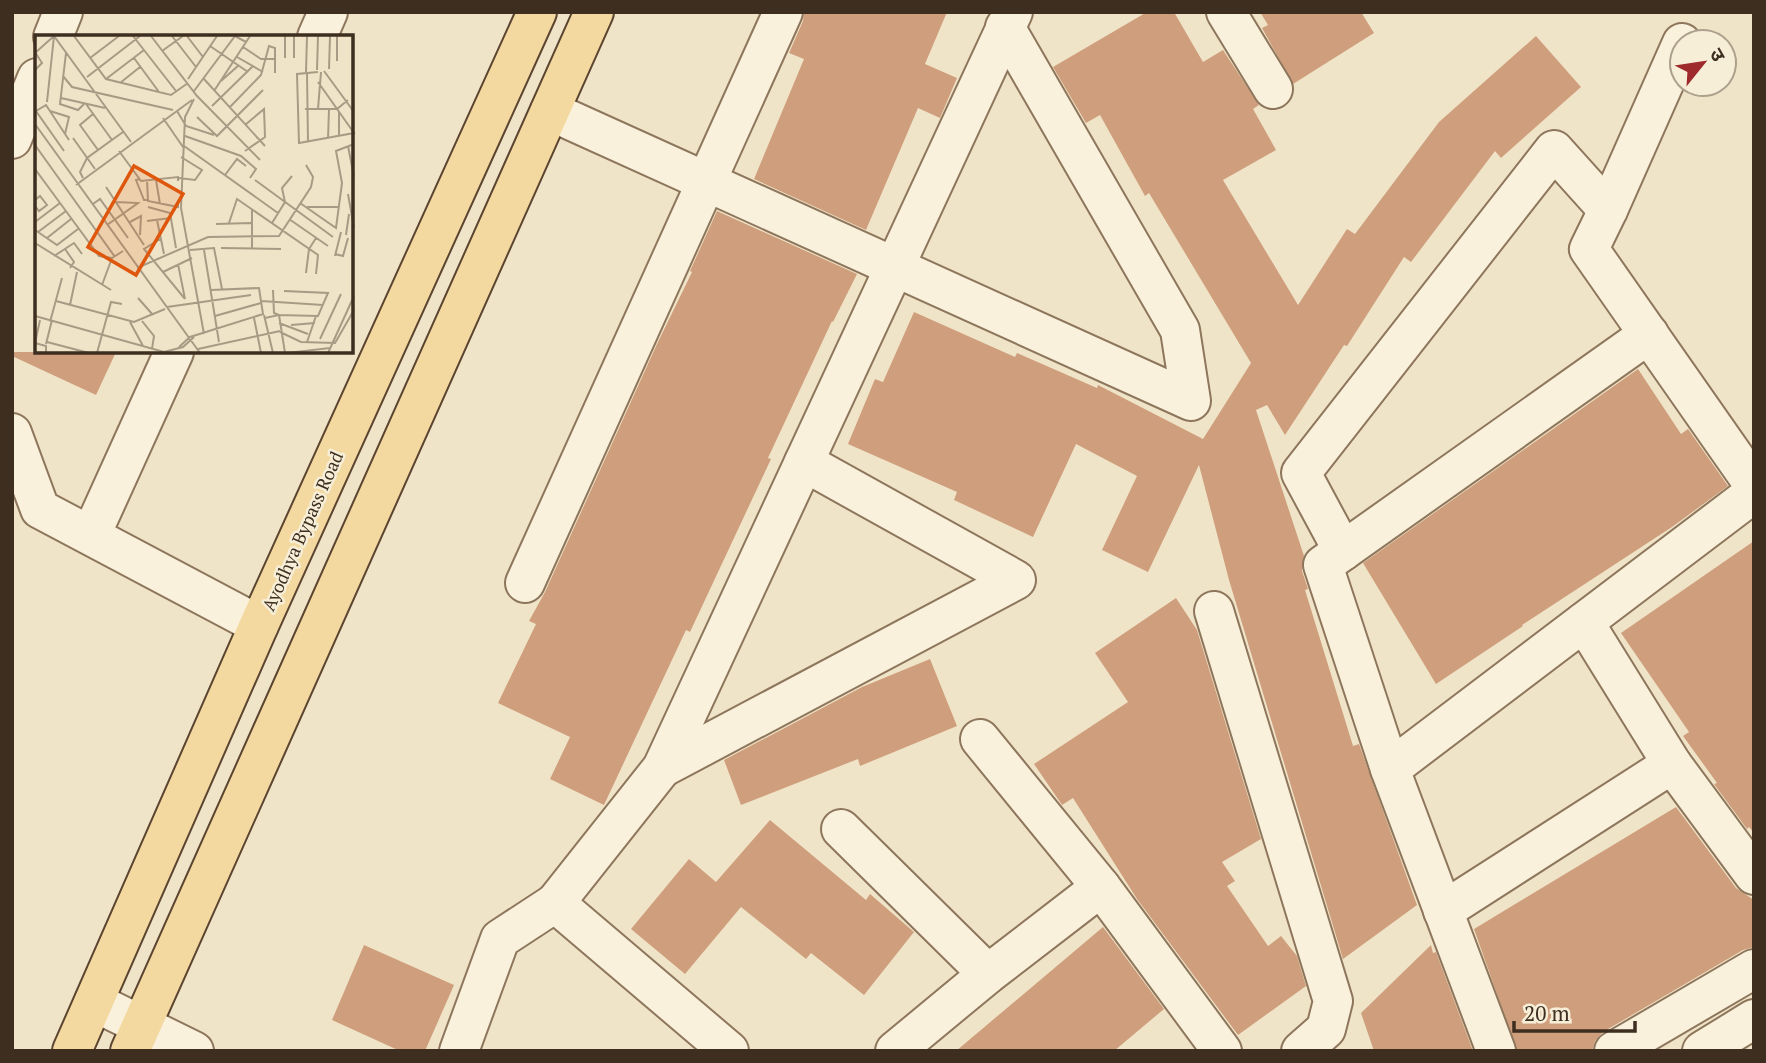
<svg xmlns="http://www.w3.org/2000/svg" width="1766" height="1063" font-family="'PT Serif','Noto Sans Devanagari',serif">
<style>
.building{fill:#cf9f7d}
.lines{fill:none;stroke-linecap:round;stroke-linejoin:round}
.minor-casing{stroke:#8d765c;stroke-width:42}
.major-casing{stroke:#5b4430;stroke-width:42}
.minor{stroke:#faf1dc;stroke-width:38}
.major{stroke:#f3d9a0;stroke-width:38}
.labels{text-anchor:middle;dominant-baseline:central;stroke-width:5;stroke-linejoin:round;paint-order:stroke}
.street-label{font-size:18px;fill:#3d2e20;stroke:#f7eed8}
.inset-road{fill:none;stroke:#a89b85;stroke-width:2}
.view{fill:#df570d;fill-opacity:0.15;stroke:#df570d;stroke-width:3.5}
.inset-edge{fill:none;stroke:#3d2e20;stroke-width:3.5}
</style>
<rect width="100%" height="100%" fill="#f0e4c8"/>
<g class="building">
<path d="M 804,12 L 947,12 L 925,64 L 957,78 L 940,118 L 918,108 L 866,230 L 754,179 L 804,59 L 789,53 L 803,21 Z"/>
<path d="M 1147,12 L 1174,12 L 1203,62 L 1223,50 L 1259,105 L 1253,109 L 1276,150 L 1223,180 L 1298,305 L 1347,229 L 1355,234 L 1439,122 L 1536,36 L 1581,87 L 1501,158 L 1495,151 L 1411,262 L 1404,257 L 1347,346 L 1344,345 L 1285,435 L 1267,405 L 1256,410 L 1304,556 L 1302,571 L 1308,589 L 1305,590 L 1353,746 L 1359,744 L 1417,905 L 1343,959 L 1229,580 L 1199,465 L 1148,572 L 1102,550 L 1137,476 L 1076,444 L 1033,537 L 954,500 L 957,492 L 848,444 L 875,379 L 883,382 L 914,312 L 1015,357 L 1017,353 L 1097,388 L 1098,385 L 1203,439 L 1251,363 L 1149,193 L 1145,196 L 1100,115 L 1086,123 L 1053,67 Z"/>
<path d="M 1260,12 L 1361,12 L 1374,33 L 1293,84 L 1262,28 L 1268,25 Z"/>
<path d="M 717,211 L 857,274 L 833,322 L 832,321 L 768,458 L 771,459 L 690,632 L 686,630 L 604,805 L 550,779 L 570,737 L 498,703 L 536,624 L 529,621 L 545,592 L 657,344 L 692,272 L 690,271 Z"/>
<path d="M 12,352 L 116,352 L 96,395 L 12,356 Z"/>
<path d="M 1638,369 L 1681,434 L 1688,429 L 1728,486 L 1672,527 L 1522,625 L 1523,626 L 1436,684 L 1363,563 Z"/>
<path d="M 1754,541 L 1754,833 L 1749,827 L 1747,829 L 1714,784 L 1717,783 L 1683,736 L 1689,732 L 1621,633 Z"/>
<path d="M 1176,598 L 1197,630 L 1261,839 L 1222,862 L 1235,881 L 1227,886 L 1268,946 L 1281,936 L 1297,956 L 1306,986 L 1238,1035 L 1137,899 L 1073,798 L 1062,805 L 1034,764 L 1128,702 L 1095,653 Z"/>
<path d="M 930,659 L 957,726 L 860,766 L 858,759 L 741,805 L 724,760 L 862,687 Z"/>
<path d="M 1676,807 L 1736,888 L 1754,900 L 1754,947 L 1743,950 L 1603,1032 L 1595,1041 L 1592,1051 L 1517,1051 L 1474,929 Z"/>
<path d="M 770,820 L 866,900 L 870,894 L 914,932 L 864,995 L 811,953 L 806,959 L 741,907 L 685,974 L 631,929 L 689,859 L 716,882 Z"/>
<path d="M 1103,927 L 1164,1009 L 1114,1051 L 956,1051 Z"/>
<path d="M 364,945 L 454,985 L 425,1051 L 400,1051 L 332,1020 Z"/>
<path d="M 1431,945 L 1433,953 L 1436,952 L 1473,1051 L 1374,1051 L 1361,1013 Z"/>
</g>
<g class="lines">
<defs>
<g id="minor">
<path d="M 1226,12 L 1273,89"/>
<path d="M 53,37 L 63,12"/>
<path d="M 317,37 L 328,12"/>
<path d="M 1682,43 L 1608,210 L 1589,249 L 1754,485"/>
<path d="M 550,111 L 1191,401 L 1180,330 L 1005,27"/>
<path d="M 12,139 L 37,78"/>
<path d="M 12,433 L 40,509 L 259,625"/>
<path d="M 91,535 L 174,352"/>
<path d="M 1343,551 L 1301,473 L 1554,150 L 1608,210"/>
<path d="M 525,583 L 783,12"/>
<path d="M 1214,611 L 1333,1001 L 1326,1029 L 1301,1051"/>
<path d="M 1584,622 L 1672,764 L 1754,875"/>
<path d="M 980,739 L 1101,887 L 1222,1051"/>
<path d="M 662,768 L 1016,580 L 804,462"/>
<path d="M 1390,769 L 1754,493"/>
<path d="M 841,829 L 988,974"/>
<path d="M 555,903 L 662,768 L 1013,12"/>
<path d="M 1443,911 L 1672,764"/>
<path d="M 94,1002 L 194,1051"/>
<path d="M 459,1051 L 500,939 L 555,903 L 729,1051"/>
<path d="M 895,1051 L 988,974 L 1101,887"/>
<path d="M 1496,1051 L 1390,769 L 1323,565 L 1649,334"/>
<path d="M 1614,1051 L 1754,969"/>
<path d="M 1702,1051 L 1754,1019"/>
</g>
<g id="major">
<path d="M 72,1051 L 259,625 L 537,12"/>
<path d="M 130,1051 L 594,12"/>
</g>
</defs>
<use href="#minor" class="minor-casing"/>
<use href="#major" class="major-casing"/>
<use href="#minor" class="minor"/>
<use href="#major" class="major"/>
</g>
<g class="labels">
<g class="street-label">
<text transform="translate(302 531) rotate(-66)">Ayodhya Bypass Road</text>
</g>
</g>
<g transform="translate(35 35)">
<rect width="318" height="318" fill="#f0e4c8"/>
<path class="inset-road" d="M 19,1 L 96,107M 39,1 L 71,44 L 136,60 L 153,48M 98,1 L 141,56M 116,1 L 162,61 L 225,125M 137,1 L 161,32M 152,1 L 168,22M 250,1 L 250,23M 175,11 L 213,37M 208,12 L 226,24 L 240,24M 127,16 L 148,1M 0,18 L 19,1M 31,18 L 25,69 L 43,75 L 49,69M 202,22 L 228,37M 55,23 L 84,1M 99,23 L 124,57M 259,23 L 259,1M 302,26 L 302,1M 294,34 L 295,1M 0,35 L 7,28 L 0,17M 282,35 L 283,1M 289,36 L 319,77M 271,37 L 272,1M 272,38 L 273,107M 28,41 L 37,52 L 138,75M 52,42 L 105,1M 71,44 L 109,15M 153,44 L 182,1M 169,44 L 230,111M 186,46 L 204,30M 283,47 L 319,98 L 264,108 L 262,39 L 283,37M 85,48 L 105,32M 159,56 L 200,1 L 211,7M 179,56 L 215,1M 26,63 L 70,73M 159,64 L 150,82 L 146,173 L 169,299M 12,67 L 19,1M 51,69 L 77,105M 177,71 L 218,31M 195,72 L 226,40 L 234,11 L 240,13 L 240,38M 270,74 L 302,74 L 313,65M 283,74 L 286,37M 15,76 L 34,82 L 30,99M 142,76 L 151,91 L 179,100M 304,77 L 304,101M 58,79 L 45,90 L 63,115M 162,82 L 182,101 L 228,55M 128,83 L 148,112M 0,89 L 165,318M 210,90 L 229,74 L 230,102 L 210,116M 150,101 L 206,121 L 221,134 L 215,143M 38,103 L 60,134M 293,104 L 294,74M 0,110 L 80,222M 149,111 L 243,178M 313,111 L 319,142M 29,116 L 1,76 L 11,70 L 34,105M 84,116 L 106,146 L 143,142 L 143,146M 0,134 L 64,221 L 77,223 L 88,216M 190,140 L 202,124 L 211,131M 48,143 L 45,137 L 52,123 L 88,97M 144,143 L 160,145 L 167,135 L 146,122M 105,144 L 101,145 L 109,165 L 113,165M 112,145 L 113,166 L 143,172 L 143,167M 121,145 L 125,169M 220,145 L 298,202M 41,150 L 157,65M 71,152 L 109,210M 313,159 L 319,193M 0,165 L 5,161 L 12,170 L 4,176 L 0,171M 265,168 L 301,193 L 307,148 L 301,116 L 319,109M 58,169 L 65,164 L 93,203M 113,172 L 135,178 L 141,213M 272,172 L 304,172M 254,184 L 293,211M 122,185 L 129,219M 112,186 L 136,183M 0,187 L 25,168M 95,187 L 106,181 L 105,200M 194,188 L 202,164 L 283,220 L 281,239M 237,188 L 250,167 L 247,153 L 257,141M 181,189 L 216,188M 72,190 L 103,168 L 81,167M 0,195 L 22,210 L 43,194M 3,197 L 31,176M 311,200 L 314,179M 12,203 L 36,184M 125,204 L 109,214 L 150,264M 0,208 L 76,255M 186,213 L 246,214M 30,214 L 39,227 L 35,233M 217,214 L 217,175M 155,215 L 179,213 L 187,254M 169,215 L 184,307M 300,219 L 308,221 L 313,203M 19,221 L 39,208 L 47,219M 300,221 L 306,197M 143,229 L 150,264M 102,233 L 173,202 L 244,201 L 276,152 L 278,142 L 271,130M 128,237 L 157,223M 271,238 L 274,214 L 281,203M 67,250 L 77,223M 249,256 L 293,258 L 283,281 L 244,280 L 250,318M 103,263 L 118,280M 21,266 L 99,287 L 130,274M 226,266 L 288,270M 35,270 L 42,237M 132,272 L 216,260M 229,280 L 238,318M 0,281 L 129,317 L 148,312 L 159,302M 180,281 L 226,268M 219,283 L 226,318M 230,283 L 244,280 L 239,278 L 238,255M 5,285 L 0,308 L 11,311 L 11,318M 107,286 L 119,301 L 117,314M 15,287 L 27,243M 95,287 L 108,311M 244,288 L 273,299M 256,290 L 280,288M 245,297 L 266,307 L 300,308 L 319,275M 285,304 L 306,259M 12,307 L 54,318M 272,307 L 281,281M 11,309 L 17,285M 144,312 L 155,302 L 228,279 L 224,253 L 176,255M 163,314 L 245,296M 62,318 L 76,267 L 87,269M 252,318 L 295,313M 293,318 L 319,261"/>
<path class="view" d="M 99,131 L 148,159 L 101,240 L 53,212 Z"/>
<rect width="318" height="318" class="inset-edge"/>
</g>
<rect width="1766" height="1063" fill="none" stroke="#3d2e20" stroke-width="28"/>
<g transform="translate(1703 63) rotate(60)"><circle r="33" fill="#f7eed8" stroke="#ada18e" stroke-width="2"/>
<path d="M0-5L12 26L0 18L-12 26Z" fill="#9e2a2b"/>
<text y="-10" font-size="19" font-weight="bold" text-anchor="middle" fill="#3d2e20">उ</text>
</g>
<path d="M1514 1021v10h121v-10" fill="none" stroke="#3d2e20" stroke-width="3.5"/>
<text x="1524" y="1021" font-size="21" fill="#3d2e20" stroke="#f7eed8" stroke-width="5" paint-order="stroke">20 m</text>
</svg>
